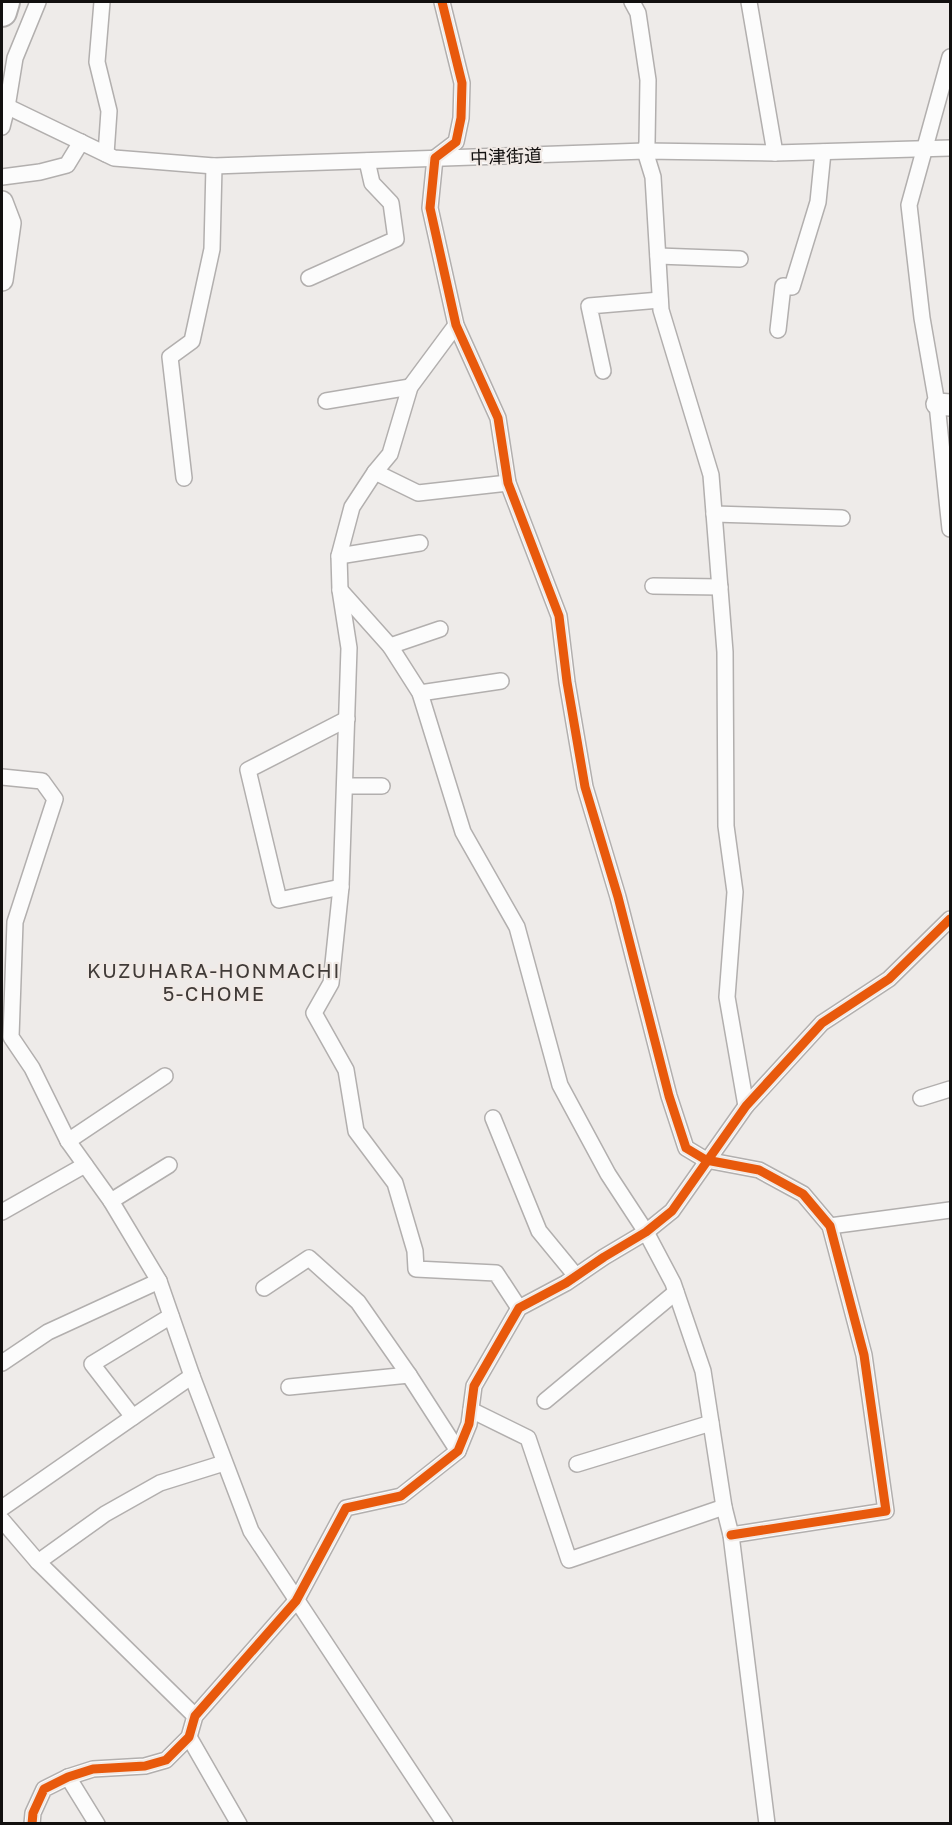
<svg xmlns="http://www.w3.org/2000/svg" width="952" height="1825" font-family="'Golos Text','Noto Sans JP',sans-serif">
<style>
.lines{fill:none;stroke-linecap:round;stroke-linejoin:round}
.street-casing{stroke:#b2afae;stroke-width:18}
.secondary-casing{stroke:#b2afae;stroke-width:24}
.highway-casing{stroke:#b2afae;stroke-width:32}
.street{stroke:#fcfcfc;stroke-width:15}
.secondary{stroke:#fcfcfc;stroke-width:21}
.highway{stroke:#fcfcfc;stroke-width:28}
.cycleway-casing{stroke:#f1eae6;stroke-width:13}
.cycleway{stroke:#e8590c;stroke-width:9}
.labels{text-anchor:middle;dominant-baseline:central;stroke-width:4.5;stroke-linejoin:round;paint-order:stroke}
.street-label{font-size:18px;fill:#12100f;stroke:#f1eae6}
.neighbourhood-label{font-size:20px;letter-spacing:1.5px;fill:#413b38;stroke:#f1eae6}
</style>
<rect width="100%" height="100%" fill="#eeebe9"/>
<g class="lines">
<defs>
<g id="street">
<path d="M 102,2 L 97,62 L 109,111 L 106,154"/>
<path d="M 442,2 L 462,83 L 461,118 L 456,142 L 435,158 L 430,208 L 456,325 L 498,418 L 508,483 L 559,616 L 567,682 L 585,787 L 618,897 L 669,1096 L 686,1148 L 706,1160 L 759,1170 L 803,1194 L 830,1226 L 864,1355 L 886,1511 L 731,1535"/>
<path d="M 632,2 L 638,13 L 648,80 L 647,143 L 645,151 L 653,177 L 661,310 L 711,475 L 725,652 L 726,826 L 735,892 L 727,997 L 746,1106"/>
<path d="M 749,2 L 775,153"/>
<path d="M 950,57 L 909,205 L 922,318 L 937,404 L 950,529"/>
<path d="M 2,104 L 114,158 L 214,166 L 645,151 L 775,153 L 950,148"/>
<path d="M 2,127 L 7,107 L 15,58 L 38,2"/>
<path d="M 2,177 L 40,172 L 67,165 L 81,142"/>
<path d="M 658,256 L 740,259"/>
<path d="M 309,278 L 396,239 L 391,203 L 372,183 L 367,161"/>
<path d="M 456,325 L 410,387 L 390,454 L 375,472 L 352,507 L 339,556 L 340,590 L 349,648 L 341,887 L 331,983 L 314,1013 L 346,1070 L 356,1131 L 395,1183 L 415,1251 L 416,1269 L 496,1273 L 519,1308"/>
<path d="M 778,330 L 783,286 L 792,287 L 818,202 L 823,152"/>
<path d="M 603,371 L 589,306 L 660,300"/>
<path d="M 326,401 L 410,387"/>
<path d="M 375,472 L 418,493 L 508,483"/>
<path d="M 184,478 L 170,357 L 192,341 L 212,249 L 214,166"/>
<path d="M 714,514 L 842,518"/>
<path d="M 339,556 L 420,543"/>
<path d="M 653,586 L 720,587"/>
<path d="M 340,590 L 390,646 L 420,693 L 463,832 L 517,927 L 560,1085 L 608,1174 L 646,1232 L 673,1283 L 703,1371 L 724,1507 L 731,1535 L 767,1824"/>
<path d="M 390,646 L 440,629"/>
<path d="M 420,693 L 501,681"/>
<path d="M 2,777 L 42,781 L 55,799 L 15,922 L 11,1037 L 32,1068 L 68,1141 L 111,1201 L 159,1281 L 192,1376 L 251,1531 L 445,1824"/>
<path d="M 345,786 L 382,786"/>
<path d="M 341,887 L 279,900 L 248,770 L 347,719"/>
<path d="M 921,1098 L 950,1089"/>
<path d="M 493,1118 L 539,1231 L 576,1276"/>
<path d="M 68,1141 L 165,1076"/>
<path d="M 111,1201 L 169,1165"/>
<path d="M 2,1212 L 85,1165"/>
<path d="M 830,1226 L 950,1210"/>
<path d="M 264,1288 L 309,1258 L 358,1302 L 409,1375"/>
<path d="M 2,1363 L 48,1332 L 159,1281"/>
<path d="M 289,1387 L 409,1375 L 458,1451"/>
<path d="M 545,1401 L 676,1292"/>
<path d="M 471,1410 L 528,1438 L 569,1560 L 724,1507"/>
<path d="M 133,1417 L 92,1364 L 171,1316"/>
<path d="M 577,1464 L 711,1423"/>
<path d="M 2,1508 L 192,1376"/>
<path d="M 2,1520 L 38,1562 L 195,1716"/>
<path d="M 38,1562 L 105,1514 L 160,1483 L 224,1463"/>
<path d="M 189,1737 L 239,1824"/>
<path d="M 68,1777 L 97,1824"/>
<path d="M 32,1824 L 33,1813 L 44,1789 L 68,1777 L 93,1769 L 145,1766 L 166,1760 L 189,1737 L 195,1716 L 296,1601 L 346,1508 L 401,1496 L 458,1451 L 469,1424 L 474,1386 L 519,1308 L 566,1283 L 604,1257 L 646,1232 L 672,1211 L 746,1106 L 822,1023 L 889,979 L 950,919"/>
</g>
<g id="secondary">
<path d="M 2,202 L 10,223 L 2,280"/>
<path d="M 937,404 L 950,405"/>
</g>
<path id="highway" d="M 2,12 L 5,2"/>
</defs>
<use href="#street" class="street-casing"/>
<use href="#secondary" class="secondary-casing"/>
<use href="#highway" class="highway-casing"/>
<use href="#street" class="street"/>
<use href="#secondary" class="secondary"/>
<use href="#highway" class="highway"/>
<defs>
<g id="cycleway">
<path d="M 442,2 L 462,83 L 461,118 L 456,142 L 435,158 L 430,208 L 456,325 L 498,418 L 508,483 L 559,616 L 567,682 L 585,787 L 618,897 L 669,1096 L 686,1148 L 706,1160 L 759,1170 L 803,1194 L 830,1226 L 864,1355 L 886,1511 L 731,1535"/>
<path d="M 32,1824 L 33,1813 L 44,1789 L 68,1777 L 93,1769 L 145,1766 L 166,1760 L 189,1737 L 195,1716 L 296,1601 L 346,1508 L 401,1496 L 458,1451 L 469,1424 L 474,1386 L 519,1308 L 566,1283 L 604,1257 L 646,1232 L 672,1211 L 746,1106 L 822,1023 L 889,979 L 950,919"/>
</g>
</defs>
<use href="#cycleway" class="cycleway-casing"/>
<use href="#cycleway" class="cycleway"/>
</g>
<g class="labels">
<g class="street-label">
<text transform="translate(506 156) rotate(-2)">中津街道</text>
</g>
<g class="neighbourhood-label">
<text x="214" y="970">KUZUHARA-HONMACHI<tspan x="214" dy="23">5-CHOME</tspan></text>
</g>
</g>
<rect width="952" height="1825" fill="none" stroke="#12100f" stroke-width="6"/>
</svg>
